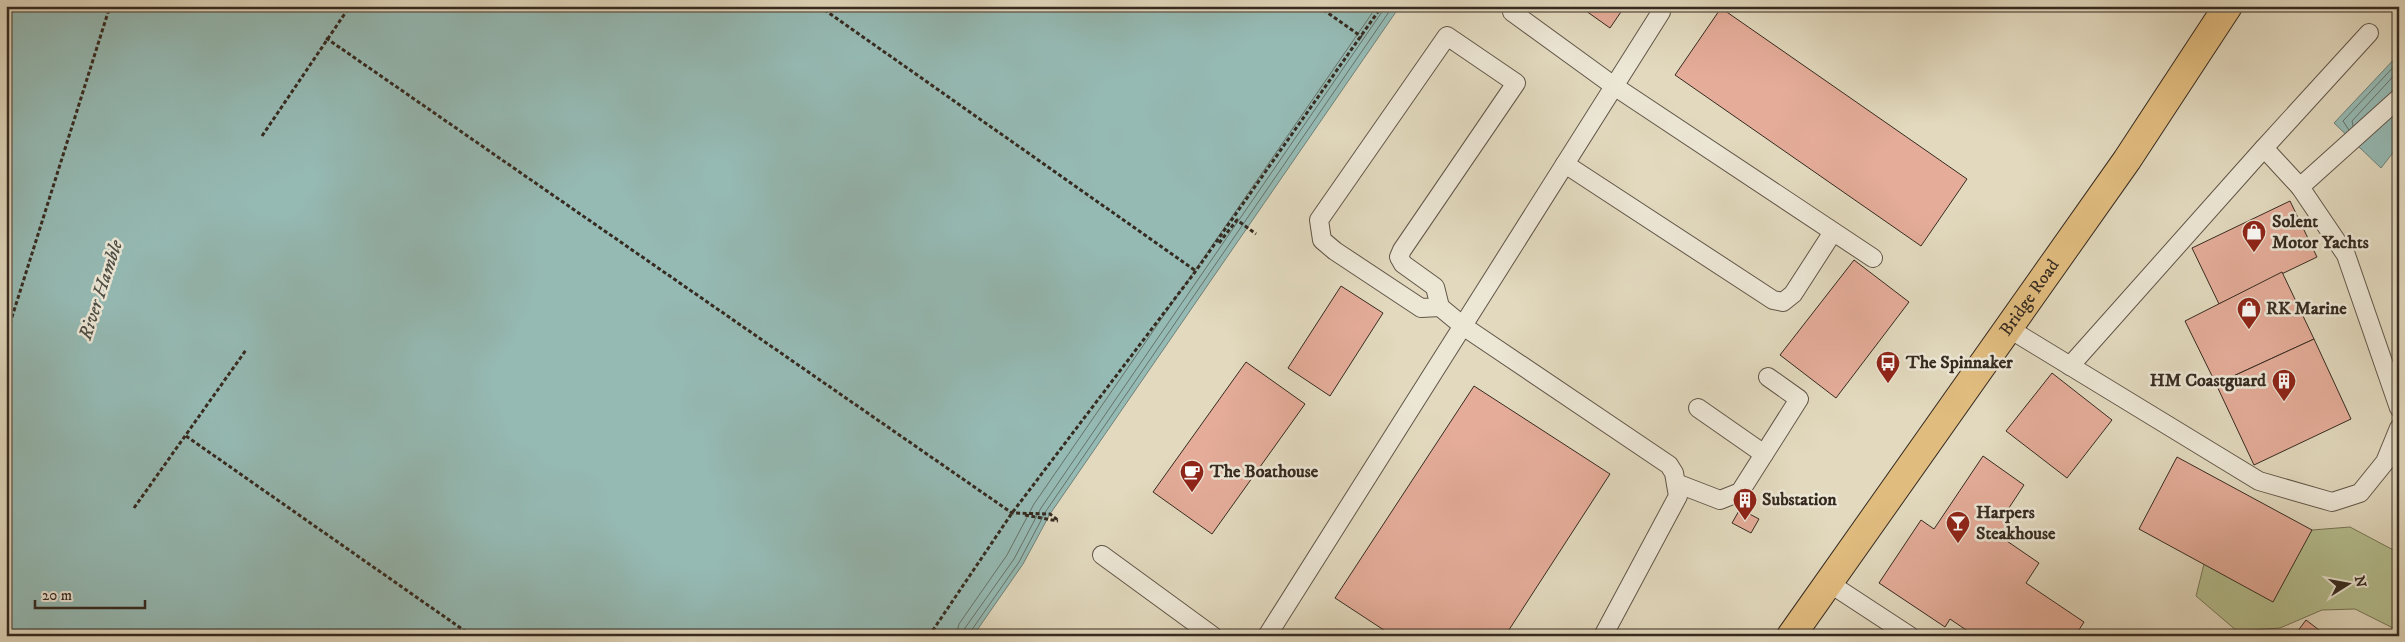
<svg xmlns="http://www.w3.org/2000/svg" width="2405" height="642" font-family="'IM FELL DW Pica',serif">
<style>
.green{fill:#b5bf90;stroke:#767558}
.water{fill:#95bab4;stroke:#6f8179}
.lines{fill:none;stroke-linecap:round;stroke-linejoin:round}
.shore{stroke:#66726a;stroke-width:1}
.building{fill:#e4ac99;stroke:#362b21}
.service-casing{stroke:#615648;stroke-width:20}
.primary-casing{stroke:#362b21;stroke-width:30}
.path{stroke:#362b21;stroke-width:3;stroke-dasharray:4 2.5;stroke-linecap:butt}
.service{stroke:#ece6d5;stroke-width:18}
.primary{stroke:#e1bc7f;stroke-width:28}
.labels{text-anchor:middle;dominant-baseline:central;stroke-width:5;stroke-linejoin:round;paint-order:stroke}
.poi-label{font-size:18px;font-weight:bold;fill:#362b21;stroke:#ece6d5;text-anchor:start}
.street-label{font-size:18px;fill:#362b21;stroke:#ece6d5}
.water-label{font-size:19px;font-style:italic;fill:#4e4f46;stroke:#ece6d5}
</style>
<rect width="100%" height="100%" fill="#e2d9be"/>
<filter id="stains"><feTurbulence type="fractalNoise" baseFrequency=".004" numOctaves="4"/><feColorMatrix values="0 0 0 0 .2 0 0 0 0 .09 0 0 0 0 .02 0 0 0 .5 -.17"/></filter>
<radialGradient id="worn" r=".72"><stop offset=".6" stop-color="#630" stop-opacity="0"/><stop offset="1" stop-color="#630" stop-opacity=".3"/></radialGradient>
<path class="green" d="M 2350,527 L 2399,553 L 2399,631 L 2355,609 L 2322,610 L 2280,628 L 2237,631 L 2196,596 L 2204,564 L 2312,530 Z"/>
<g class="water">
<path d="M 6,6 L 1400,6 L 1050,514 L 1023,564 L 973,636 L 6,636 Z"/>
<path d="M 2399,54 L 2399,145 L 2381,168 L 2334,123 Z"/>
</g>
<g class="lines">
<g class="shore">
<path d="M 2353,126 L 2352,121 L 2399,70"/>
<path d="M 2349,130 L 2343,121 L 2399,61"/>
<path d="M 956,636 L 959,624 L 1007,555 L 1034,504 L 1377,6"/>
<path d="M 963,636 L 965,628 L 1014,559 L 1041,508 L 1386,6"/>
<path d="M 970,636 L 971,631 L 1019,562 L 1046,511 L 1393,6"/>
</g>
</g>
<g class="building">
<path d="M 1579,6 L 1625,6 L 1610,28 Z"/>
<path d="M 1721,8 L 1967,179 L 1921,246 L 1675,75 Z"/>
<path d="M 2290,201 L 2317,257 L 2219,304 L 2192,248 Z"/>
<path d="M 1854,260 L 1909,302 L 1836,398 L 1780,355 Z"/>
<path d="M 2282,272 L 2314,339 L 2216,384 L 2185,321 Z"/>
<path d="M 1341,286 L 1383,313 L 1330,396 L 1288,368 Z"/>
<path d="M 2314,339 L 2351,419 L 2254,465 L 2216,384 Z"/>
<path d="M 1246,362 L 1305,404 L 1212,534 L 1153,492 Z"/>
<path d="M 2052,373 L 2112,420 L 2067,478 L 2006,431 Z"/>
<path d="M 1474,386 L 1610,474 L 1505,636 L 1393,636 L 1335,598 Z"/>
<path d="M 1983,456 L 2024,485 L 2003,517 L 2011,522 L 2001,537 L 2039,563 L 2026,583 L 2084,622 L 2077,633 L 2082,636 L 1975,636 L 1950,619 L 1945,627 L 1879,583 L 1921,520 L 1934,529 Z"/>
<path d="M 2177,457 L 2312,530 L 2273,602 L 2139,529 Z"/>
<path d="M 1740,509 L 1759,519 L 1751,533 L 1732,523 Z"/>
<path d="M 2306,620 L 2327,636 L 2294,636 Z"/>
</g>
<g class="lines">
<defs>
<g id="service">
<path d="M 1512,12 L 1614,86 L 1873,258"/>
<path d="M 2369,33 L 2264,148 L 2300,187 L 2346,255 L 2399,408"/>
<path d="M 1565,164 L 1773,300 L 1783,302 L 1793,294 L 1833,232"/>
<path d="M 2300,187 L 2399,98"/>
<path d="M 1440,307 L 1421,308 L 1335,251 L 1322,240 L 1319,220 L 1447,36 L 1516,83 L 1402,250 L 1399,257 L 1403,264 L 1435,287 L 1440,307 L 1463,326 L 1669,465 L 1674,473 L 1678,496 L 1603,636"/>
<path d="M 2008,328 L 2259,481 L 2332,502 L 2360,493 L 2385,462 L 2399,428"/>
<path d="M 2070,366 L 2264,148"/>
<path d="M 1698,408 L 1764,454"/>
<path d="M 1676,483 L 1720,500 L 1740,492 L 1799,399 L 1768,377"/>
<path d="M 1102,555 L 1213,636"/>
<path d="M 1829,583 L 1910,636"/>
<path d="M 1267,636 L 1661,12"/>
</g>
<g id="primary">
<path id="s1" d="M 1791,636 L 2127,160 L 2228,6"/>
</g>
</defs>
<use href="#service" class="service-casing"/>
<use href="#primary" class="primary-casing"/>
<g class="path">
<path d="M 819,6 L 1196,271"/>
<path d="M 1318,6 L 1362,37"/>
<path d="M 326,38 L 1012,513 L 1050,514 L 1059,521"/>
<path d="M 262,136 L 350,6"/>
<path d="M 1219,243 L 1237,220 L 1256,234"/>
<path d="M 6,336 L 110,6"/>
<path d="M 186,436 L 472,636"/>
<path d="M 134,508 L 246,350"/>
<path d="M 1025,515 L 1058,521"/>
<path d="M 929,636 L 1012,513 L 1195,272 L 1382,6"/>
</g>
<use href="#service" class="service"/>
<use href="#primary" class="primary"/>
</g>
<defs>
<symbol id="shop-pin" viewBox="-11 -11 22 30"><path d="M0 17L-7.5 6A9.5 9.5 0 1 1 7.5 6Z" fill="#8f2418" stroke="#ece6d5"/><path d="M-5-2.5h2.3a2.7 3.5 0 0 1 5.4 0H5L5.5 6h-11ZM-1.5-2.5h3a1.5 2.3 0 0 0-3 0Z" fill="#fff"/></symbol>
<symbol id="bus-pin" viewBox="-11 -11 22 30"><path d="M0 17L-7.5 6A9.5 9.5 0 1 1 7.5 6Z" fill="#8f2418" stroke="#ece6d5"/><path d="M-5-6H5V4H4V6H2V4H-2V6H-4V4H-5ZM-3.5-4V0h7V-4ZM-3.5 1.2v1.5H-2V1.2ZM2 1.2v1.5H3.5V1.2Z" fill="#fff"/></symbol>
<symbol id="building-pin" viewBox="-11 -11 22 30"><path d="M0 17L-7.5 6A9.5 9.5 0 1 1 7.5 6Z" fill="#8f2418" stroke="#ece6d5"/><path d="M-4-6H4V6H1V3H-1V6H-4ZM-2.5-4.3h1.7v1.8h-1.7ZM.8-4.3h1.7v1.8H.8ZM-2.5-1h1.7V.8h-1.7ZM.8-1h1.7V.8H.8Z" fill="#fff"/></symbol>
<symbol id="cafe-pin" viewBox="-11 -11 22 30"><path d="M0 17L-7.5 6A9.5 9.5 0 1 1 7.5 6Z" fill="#8f2418" stroke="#ece6d5"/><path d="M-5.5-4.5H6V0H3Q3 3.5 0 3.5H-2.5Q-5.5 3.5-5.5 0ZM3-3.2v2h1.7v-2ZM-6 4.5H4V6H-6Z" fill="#fff"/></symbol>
<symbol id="bar-pin" viewBox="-11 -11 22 30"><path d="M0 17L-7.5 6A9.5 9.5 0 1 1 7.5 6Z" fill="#8f2418" stroke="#ece6d5"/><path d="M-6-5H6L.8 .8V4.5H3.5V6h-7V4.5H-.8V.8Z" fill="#fff"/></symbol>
</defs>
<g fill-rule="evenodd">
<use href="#shop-pin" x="2240" y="218" width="28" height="38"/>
<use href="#shop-pin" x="2235" y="295" width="28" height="38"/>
<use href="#bus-pin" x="1874" y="349" width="28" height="38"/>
<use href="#building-pin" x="2270" y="367" width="28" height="38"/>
<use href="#cafe-pin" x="1178" y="458" width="28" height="38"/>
<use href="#building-pin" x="1731" y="486" width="28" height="38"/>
<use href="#bar-pin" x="1944" y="509" width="28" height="38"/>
</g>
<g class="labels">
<g class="poi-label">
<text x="2272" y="222">Solent<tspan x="2272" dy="21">Motor Yachts</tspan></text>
<text x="2266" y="309">RK Marine</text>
<text x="1906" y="363">The Spinnaker</text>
<text x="2266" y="381" text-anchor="end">HM Coastguard</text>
<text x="1210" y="472">The Boathouse</text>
<text x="1762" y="500">Substation</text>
<text x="1976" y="513">Harpers<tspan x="1976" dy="21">Steakhouse</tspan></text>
</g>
<g class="street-label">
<text stroke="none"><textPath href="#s1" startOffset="414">Bridge Road</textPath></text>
</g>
<g class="water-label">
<text transform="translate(101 290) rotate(-72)">River Hamble</text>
</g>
</g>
<rect width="2405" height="642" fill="none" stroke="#e2d9be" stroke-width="25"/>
<rect x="8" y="8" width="2390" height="627" fill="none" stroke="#362b21" stroke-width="2.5"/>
<rect x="12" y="12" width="2380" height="617" fill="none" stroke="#362b21"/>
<g transform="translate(2348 584) rotate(79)" stroke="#ece6d5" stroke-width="4" paint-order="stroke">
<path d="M0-4L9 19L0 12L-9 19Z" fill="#362b21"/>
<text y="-8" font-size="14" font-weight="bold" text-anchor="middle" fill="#362b21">N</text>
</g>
<path d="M35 600v8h110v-8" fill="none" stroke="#362b21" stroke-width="2.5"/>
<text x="42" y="600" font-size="15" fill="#362b21" stroke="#ece6d5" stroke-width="4" paint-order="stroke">20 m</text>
<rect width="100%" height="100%" filter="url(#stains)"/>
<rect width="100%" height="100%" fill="url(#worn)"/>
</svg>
